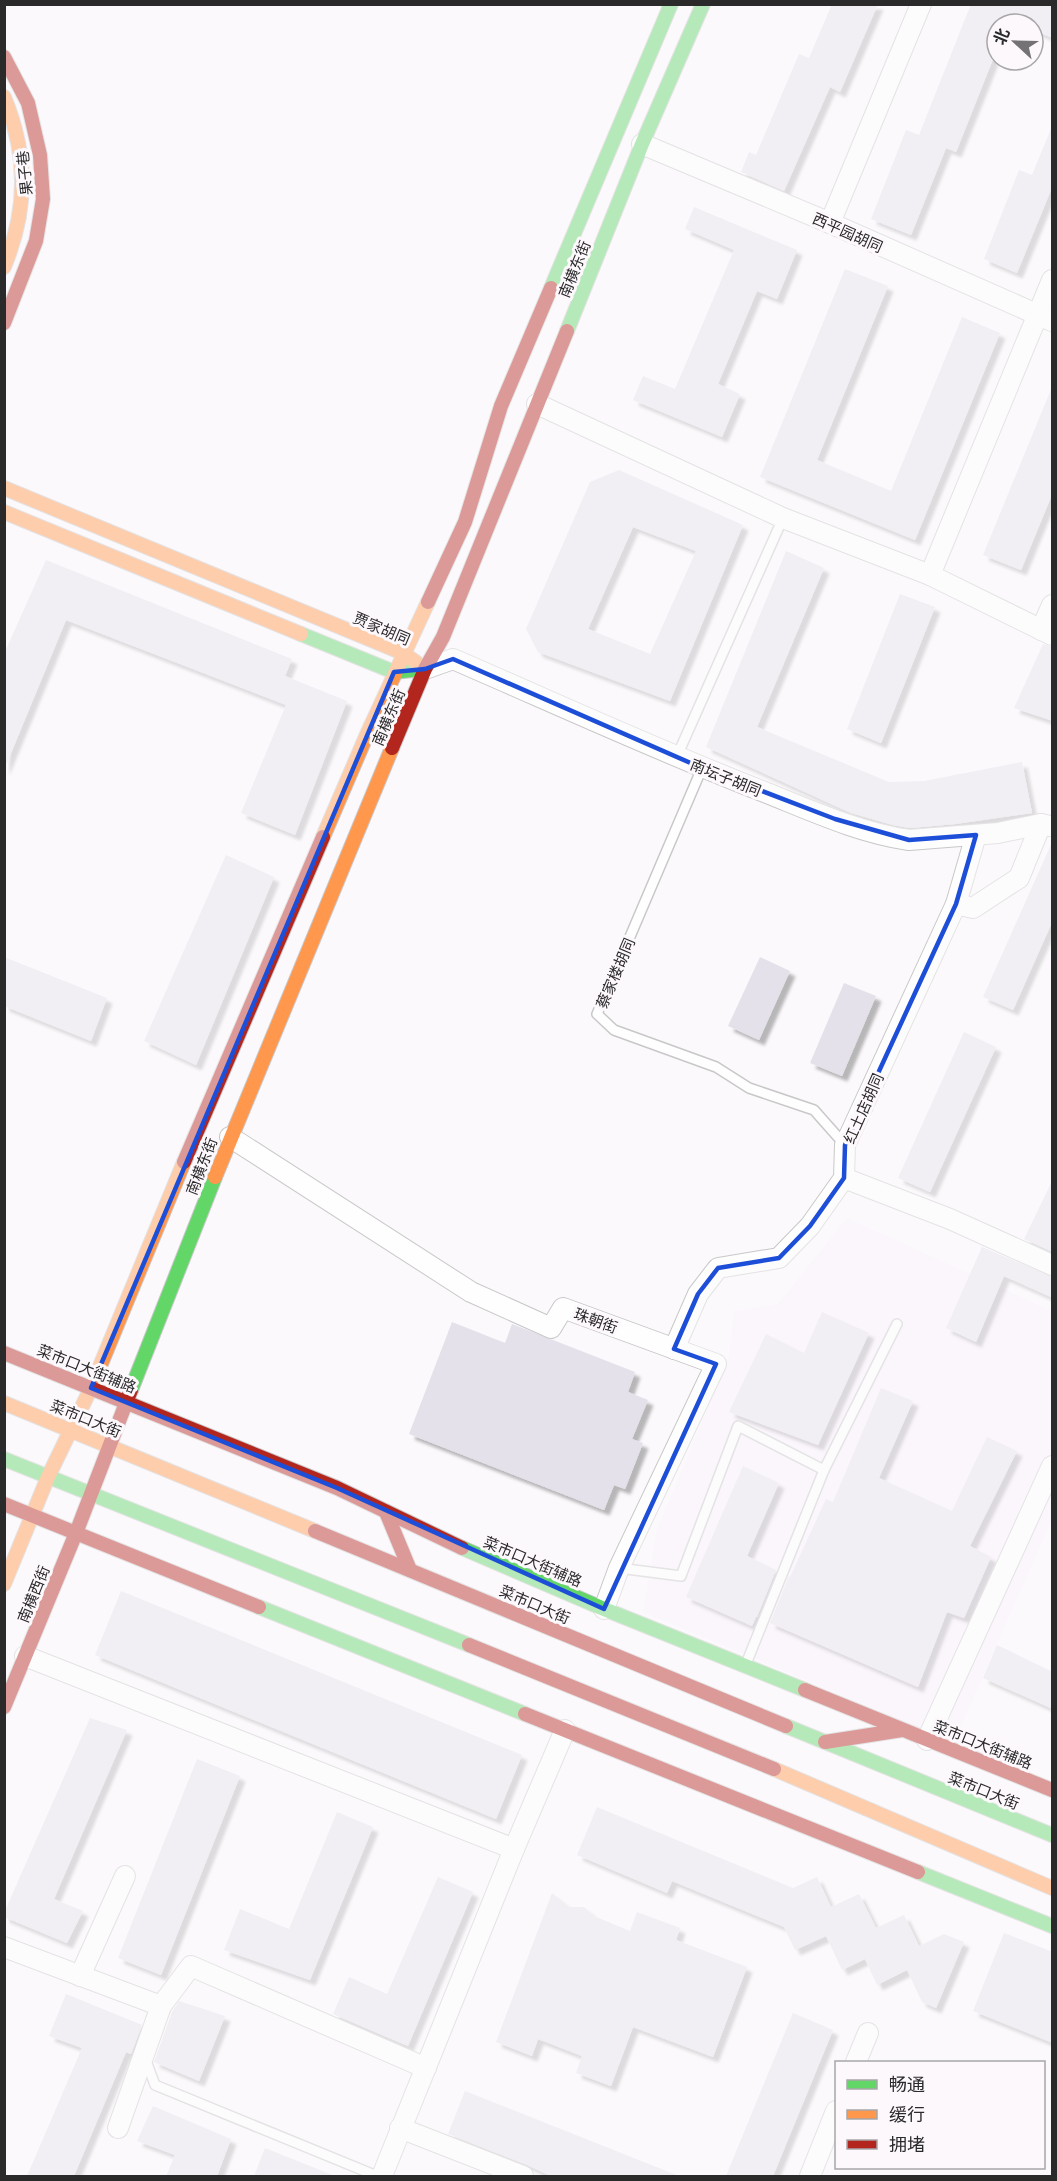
<svg xmlns="http://www.w3.org/2000/svg" width="1057" height="2181" font-family="Barlow,'Noto Sans SC',sans-serif">
<style>
.industrial{fill:#f9f1fd}
.building{fill:#e4e1eb;fill-rule:evenodd;filter:url(#shadow)}
.lines{fill:none;stroke-linecap:round;stroke-linejoin:round}
.lane-casing{stroke:#c9c8c9;stroke-width:12}
.street-casing{stroke:#c9c8c9;stroke-width:22}
.fast-casing{stroke:#c9c8c9;stroke-width:16}
.slow-casing{stroke:#c9c8c9;stroke-width:16}
.jam-casing{stroke:#c9c8c9;stroke-width:16}
.lane{stroke:#fefefe;stroke-width:9}
.street{stroke:#fefefe;stroke-width:20}
.fast{stroke:#63d668;stroke-width:14}
.slow{stroke:#ff974d;stroke-width:14}
.jam{stroke:#b3261e;stroke-width:14}
.marked{fill:none;stroke:#1d4ed8;stroke-width:4.5;stroke-linejoin:round}
.labels{text-anchor:middle;dominant-baseline:central;stroke-width:6;stroke-linejoin:round;paint-order:stroke}
.street-label{font-size:15px;fill:#2b2a2b;stroke:#fcf8fc}
</style>
<defs>
<filter id="shadow"><feDropShadow dx="5.5" dy="5.5" stdDeviation="1.5" flood-color="#0004"/></filter>
</defs>
<rect width="100%" height="100%" fill="#fbf9fb"/>
<path class="industrial" d="M 847,1218 L 1052,1311 L 1052,1519 L 954,1742 L 643,1612 L 657,1530 L 729,1357 L 734,1311 L 778,1304 Z"/>
<g class="building">
<path d="M 832,4 L 878,4 L 840,92 L 830,87 L 784,191 L 741,172 L 749,152 L 756,155 L 799,54 L 809,58 Z"/>
<path d="M 971,4 L 1053,4 L 1053,38 L 1033,30 L 1033,24 L 997,24 L 997,49 L 956,152 L 946,148 L 911,235 L 871,219 L 906,130 L 919,135 Z"/>
<path d="M 1052,126 L 1053,185 L 1017,273 L 984,259 L 1019,170 L 1032,175 Z"/>
<path d="M 694,207 L 797,250 L 777,299 L 757,291 L 718,384 L 740,394 L 722,437 L 633,400 L 643,376 L 675,389 L 734,250 L 685,229 Z"/>
<path d="M 845,269 L 888,286 L 817,460 L 891,491 L 962,317 L 1000,333 L 915,540 L 760,477 Z"/>
<path d="M 1052,387 L 1053,492 L 1021,570 L 983,555 Z"/>
<path d="M 619,470 L 743,525 L 670,701 L 538,652 L 526,629 L 590,482 ZM 633,527 L 696,551 L 650,654 L 588,629 Z"/>
<path d="M 786,551 L 824,568 L 757,727 L 889,782 L 924,781 L 1022,762 L 1032,813 L 955,824 L 910,828 L 893,825 L 851,813 L 706,747 Z"/>
<path d="M 46,560 L 292,659 L 285,676 L 347,701 L 295,835 L 241,813 L 286,705 L 66,620 L 4,770 L 4,654 Z"/>
<path d="M 900,594 L 935,607 L 881,743 L 847,729 Z"/>
<path d="M 1043,644 L 1053,647 L 1053,721 L 1014,708 Z"/>
<path d="M 1053,840 L 1053,920 L 1013,1010 L 983,997 Z"/>
<path d="M 226,855 L 274,877 L 196,1065 L 144,1041 Z"/>
<path d="M 4,957 L 107,998 L 91,1041 L 4,1006 Z"/>
<path d="M 760,957 L 790,971 L 759,1040 L 728,1026 Z"/>
<path d="M 844,983 L 876,996 L 842,1076 L 810,1063 Z"/>
<path d="M 964,1032 L 996,1047 L 930,1192 L 898,1178 Z"/>
<path d="M 1053,1179 L 1053,1252 L 1024,1239 Z"/>
<path d="M 982,1247 L 1053,1277 L 1053,1298 L 1004,1276 L 976,1342 L 946,1328 Z"/>
<path d="M 822,1312 L 869,1333 L 818,1445 L 729,1412 L 766,1334 L 804,1353 Z"/>
<path d="M 452,1322 L 505,1343 L 512,1324 L 635,1372 L 628,1392 L 648,1400 L 632,1439 L 643,1443 L 625,1489 L 614,1485 L 604,1510 L 409,1434 Z"/>
<path d="M 881,1388 L 913,1401 L 879,1478 L 952,1511 L 987,1437 L 1017,1451 L 970,1546 L 991,1557 L 964,1618 L 947,1612 L 918,1687 L 770,1623 L 789,1576 L 790,1577 L 826,1499 L 833,1502 Z"/>
<path d="M 743,1466 L 779,1483 L 747,1556 L 776,1570 L 757,1617 L 756,1617 L 752,1626 L 686,1597 Z"/>
<path d="M 121,1591 L 522,1755 L 496,1819 L 95,1655 Z"/>
<path d="M 997,1645 L 1053,1672 L 1053,1709 L 983,1678 Z"/>
<path d="M 90,1718 L 127,1730 L 54,1899 L 83,1911 L 67,1943 L 4,1917 L 4,1913 Z"/>
<path d="M 197,1759 L 240,1776 L 161,1975 L 118,1958 Z"/>
<path d="M 597,1807 L 793,1888 L 817,1877 L 831,1907 L 859,1894 L 876,1928 L 904,1915 L 919,1946 L 944,1934 L 964,1942 L 936,2008 L 922,2002 L 907,1970 L 877,1985 L 865,1959 L 842,1970 L 826,1936 L 795,1950 L 784,1927 L 672,1881 L 667,1893 L 577,1855 Z"/>
<path d="M 337,1812 L 373,1827 L 310,1980 L 224,1950 L 240,1909 L 289,1929 Z"/>
<path d="M 438,1877 L 473,1892 L 408,2046 L 333,2014 L 349,1977 L 387,1994 Z"/>
<path d="M 552,1893 L 569,1907 L 584,1907 L 596,1917 L 630,1931 L 637,1912 L 680,1928 L 676,1940 L 747,1967 L 713,2057 L 633,2027 L 611,2086 L 576,2073 L 582,2056 L 538,2039 L 532,2056 L 496,2042 Z"/>
<path d="M 1004,1933 L 1053,1952 L 1053,2043 L 973,2011 Z"/>
<path d="M 66,1994 L 142,2025 L 131,2054 L 126,2052 L 74,2176 L 27,2176 L 82,2048 L 49,2036 Z"/>
<path d="M 179,2001 L 225,2016 L 199,2081 L 154,2062 L 172,2012 Z"/>
<path d="M 793,2013 L 833,2030 L 773,2176 L 726,2176 Z"/>
<path d="M 465,2091 L 679,2176 L 551,2176 L 527,2165 L 448,2134 Z"/>
<path d="M 153,2106 L 231,2139 L 217,2176 L 166,2176 L 175,2155 L 137,2141 Z"/>
<path d="M 265,2148 L 335,2176 L 254,2176 Z"/>
</g>
<g class="lines">
<defs>
<g id="lane">
<path d="M 677,756 L 783,518"/>
<path d="M 702,768 L 597,1014 L 614,1030 L 716,1067 L 749,1088 L 814,1110 L 845,1145"/>
<path d="M 619,1568 L 681,1576 L 738,1426 L 824,1470"/>
<path d="M 746,1664 L 824,1470 L 897,1324"/>
<path d="M 145,2058 L 155,2085 L 377,2176"/>
</g>
<g id="street">
<path d="M 642,144 L 830,223 L 1052,321"/>
<path d="M 830,223 L 921,4"/>
<path d="M 537,404 L 783,518 L 930,575 L 1052,635"/>
<path d="M 930,575 L 1052,280"/>
<path d="M 1041,630 L 1052,605"/>
<path d="M 425,669 L 453,659 C 557,704 661,752 767,793 C 812,811 860,833 909,840 L 998,833 L 1041,824"/>
<path d="M 956,904 L 973,908 L 1019,878 L 1041,824 L 1050,826"/>
<path d="M 230,1137 L 471,1292 L 551,1328 L 563,1308 L 716,1364 L 619,1568 L 604,1609"/>
<path d="M 844,1178 L 950,1219 L 1052,1265"/>
<path d="M 674,1349 L 698,1294 L 718,1268 L 779,1258 L 810,1226 L 844,1178 L 845,1145 L 956,904 L 976,835"/>
<path d="M 25,1656 L 514,1849"/>
<path d="M 927,1740 L 1052,1466"/>
<path d="M 4,1947 L 161,2006 L 191,1966 L 426,2068"/>
<path d="M 80,1976 L 125,1876"/>
<path d="M 856,2062 L 868,2033"/>
<path d="M 118,2128 L 161,2006"/>
<path d="M 400,2128 L 523,2176"/>
<path d="M 382,2176 L 514,1849 L 565,1730"/>
<path d="M 810,2176 L 836,2111"/>
</g>
<g id="fast">
<path d="M 551,288 L 671,4"/>
<path d="M 567,331 L 642,144 L 703,4"/>
<path d="M 301,634 L 394,672 L 412,670"/>
<path d="M 131,1390 L 215,1177"/>
<path d="M 4,1459 L 469,1645"/>
<path d="M 462,1548 L 604,1609 L 805,1690"/>
<path d="M 259,1607 L 525,1714"/>
<path d="M 786,1726 L 1052,1835"/>
<path d="M 918,1872 L 1052,1926"/>
</g>
<g id="slow">
<path d="M 4,97 C 28,155 28,209 4,267"/>
<path d="M 4,488 L 403,653 L 417,663"/>
<path d="M 4,512 L 301,634"/>
<path d="M 323,837 L 368,732 L 428,602"/>
<path d="M 215,1177 L 392,748"/>
<path d="M 4,1403 L 315,1531"/>
<path d="M 4,1584 L 48,1477 L 91,1388 L 184,1162"/>
<path d="M 774,1769 L 1052,1888"/>
</g>
<g id="jam">
<path d="M 4,57 L 28,103 L 40,155 L 43,199 L 36,241 L 4,323"/>
<path d="M 428,602 L 465,522 L 501,406 L 551,288"/>
<path d="M 392,748 L 425,669 L 443,637 L 567,331"/>
<path d="M 184,1162 L 323,837"/>
<path d="M 4,1353 L 337,1488 L 462,1548"/>
<path d="M 4,1504 L 259,1607"/>
<path d="M 386,1512 L 410,1570"/>
<path d="M 315,1531 L 786,1726"/>
<path d="M 469,1645 L 774,1769"/>
<path d="M 805,1690 L 1052,1790"/>
<path d="M 4,1707 L 76,1533 L 131,1390"/>
<path d="M 525,1714 L 918,1872"/>
<path d="M 825,1742 L 902,1730"/>
</g>
</defs>
<use href="#lane" class="lane-casing"/>
<use href="#street" class="street-casing"/>
<use href="#fast" class="fast-casing"/>
<use href="#slow" class="slow-casing"/>
<use href="#jam" class="jam-casing"/>
<use href="#lane" class="lane"/>
<use href="#street" class="street"/>
<use href="#fast" class="fast"/>
<use href="#slow" class="slow"/>
<use href="#jam" class="jam"/>
</g>
<path d="M0 0H1057V2181H0ZM 453,659 L 702,768 L 835,819 L 909,840 L 976,835 L 956,904 L 845,1145 L 844,1178 L 810,1226 L 779,1258 L 718,1268 L 698,1294 L 674,1349 L 716,1364 L 604,1609 L 337,1488 L 91,1388 L 394,672 L 425,669 Z" fill="#fbf9fb" fill-opacity=".55" fill-rule="evenodd"/>
<path class="marked" d="M 453,659 L 702,768 L 835,819 L 909,840 L 976,835 L 956,904 L 845,1145 L 844,1178 L 810,1226 L 779,1258 L 718,1268 L 698,1294 L 674,1349 L 716,1364 L 604,1609 L 337,1488 L 91,1388 L 394,672 L 425,669 Z"/>
<g class="labels">
<g class="street-label">
<text transform="translate(24 173) rotate(-96)">果子巷</text>
<text transform="translate(848 232) rotate(24)">西平园胡同</text>
<text transform="translate(574 269) rotate(-68)">南横东街</text>
<text transform="translate(382 628) rotate(23)">贾家胡同</text>
<text transform="translate(388 717) rotate(-67)">南横东街</text>
<text transform="translate(726 777) rotate(22)">南坛子胡同</text>
<text transform="translate(615 973) rotate(-67)">蔡家楼胡同</text>
<text transform="translate(863 1108) rotate(-66)">红土店胡同</text>
<text transform="translate(201 1166) rotate(-69)">南横东街</text>
<text transform="translate(596 1320) rotate(20)">珠朝街</text>
<text transform="translate(87 1368) rotate(22)">菜市口大街辅路</text>
<text transform="translate(86 1418) rotate(22)">菜市口大街</text>
<text transform="translate(533 1561) rotate(23)">菜市口大街辅路</text>
<text transform="translate(33 1594) rotate(-68)">南横西街</text>
<text transform="translate(535 1604) rotate(23)">菜市口大街</text>
<text transform="translate(983 1744) rotate(22)">菜市口大街辅路</text>
<text transform="translate(984 1790) rotate(22)">菜市口大街</text>
</g>
</g>
<rect width="1057" height="2181" fill="none" stroke="#2b2a2b" stroke-width="12"/>
<rect x="835" y="2061" width="210" height="108" fill="#fcf8fc" stroke="#a8a6a8" stroke-width="1.5"/>
<rect x="847" y="2080" width="30" height="9" fill="#63d668" stroke="#a8a6a8" stroke-width="1.5"/>
<text x="889" y="2091" font-size="18" fill="#2b2a2b">畅通</text>
<rect x="847" y="2110" width="30" height="9" fill="#ff974d" stroke="#a8a6a8" stroke-width="1.5"/>
<text x="889" y="2121" font-size="18" fill="#2b2a2b">缓行</text>
<rect x="847" y="2140" width="30" height="9" fill="#b3261e" stroke="#a8a6a8" stroke-width="1.5"/>
<text x="889" y="2151" font-size="18" fill="#2b2a2b">拥堵</text>
<g transform="translate(1015 42) rotate(292)"><circle r="28" fill="#fcf8fc" stroke="#a8a6a8" stroke-width="1.5"/>
<path d="M0-4.5L10 22L0 15L-10 22Z" fill="#747274"/>
<text y="-9" font-size="16" font-weight="bold" text-anchor="middle" fill="#2b2a2b">北</text>
</g>
</svg>
